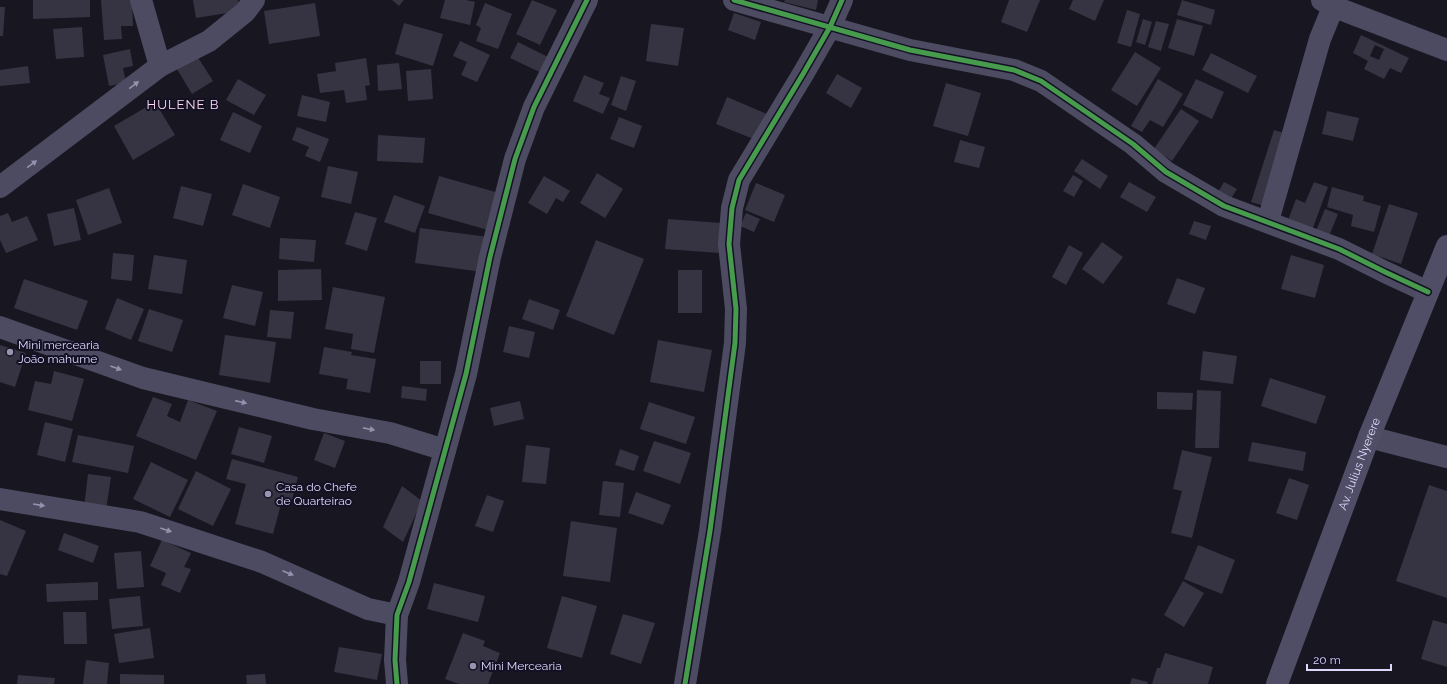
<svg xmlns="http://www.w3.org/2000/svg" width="1447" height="684" font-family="Raleway,sans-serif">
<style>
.building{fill:#363442;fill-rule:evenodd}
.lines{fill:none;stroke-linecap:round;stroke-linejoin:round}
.street{stroke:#4c4b61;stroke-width:22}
.secondary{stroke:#4f4e66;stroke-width:22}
.cycleway-casing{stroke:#141125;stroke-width:8}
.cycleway{stroke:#469c4c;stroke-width:5}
.oneway{fill:#9492ae}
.poi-dot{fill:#9794af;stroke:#141125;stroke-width:1.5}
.labels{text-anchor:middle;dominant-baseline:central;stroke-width:4;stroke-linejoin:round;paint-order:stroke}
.poi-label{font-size:12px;fill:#dcd8fc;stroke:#141125;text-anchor:start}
.street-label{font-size:12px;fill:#dcd8fc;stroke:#141125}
.neighbourhood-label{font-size:13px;letter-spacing:1px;fill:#fcdaf0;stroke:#141125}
</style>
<rect width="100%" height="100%" fill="#181620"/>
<g class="building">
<path d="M 33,0 L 90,0 L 90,17 L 33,19 Z"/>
<path d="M 101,0 L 132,0 L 133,26 L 121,26 L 122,39 L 104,40 Z"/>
<path d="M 193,0 L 238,0 L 240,11 L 196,18 Z"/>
<path d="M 392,0 L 404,0 L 399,6 Z"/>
<path d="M 445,0 L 466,0 L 475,2 L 470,25 L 440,18 Z"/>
<path d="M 532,0 L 557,10 L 540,45 L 516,34 Z"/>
<path d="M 785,0 L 818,0 L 816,10 L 784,2 Z"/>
<path d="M 1009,0 L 1040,0 L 1027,32 L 1001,22 Z"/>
<path d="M 1073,0 L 1104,0 L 1095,21 L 1069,9 Z"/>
<path d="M 1182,0 L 1215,10 L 1211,25 L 1177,15 Z"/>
<path d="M 315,3 L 320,36 L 269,44 L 264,11 Z"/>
<path d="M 485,3 L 512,14 L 498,49 L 476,41 L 481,28 L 476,25 Z"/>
<path d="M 0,7 L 5,7 L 3,36 L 0,36 Z"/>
<path d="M 1127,10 L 1140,14 L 1131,47 L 1117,43 Z"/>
<path d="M 734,13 L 761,22 L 755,40 L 728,30 Z"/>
<path d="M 1143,19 L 1152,22 L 1145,45 L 1136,42 Z"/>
<path d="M 1177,19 L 1203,26 L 1194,56 L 1168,48 Z"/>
<path d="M 1156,21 L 1169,24 L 1161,51 L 1148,47 Z"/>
<path d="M 404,23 L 443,34 L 433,66 L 395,54 Z"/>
<path d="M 651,24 L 684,28 L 678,66 L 646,61 Z"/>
<path d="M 82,27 L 84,57 L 56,59 L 53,29 Z"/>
<path d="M 1361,35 L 1409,58 L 1401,73 L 1390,68 L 1384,79 L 1364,69 L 1368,61 L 1353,53 ZM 1375,45 L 1384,49 L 1379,60 L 1370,56 Z"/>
<path d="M 460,41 L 490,55 L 477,82 L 461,75 L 467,62 L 453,56 Z"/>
<path d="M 518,42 L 556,61 L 548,76 L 510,58 Z"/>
<path d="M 130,49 L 133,66 L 123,68 L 126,83 L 109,86 L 103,55 Z"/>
<path d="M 1135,52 L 1161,68 L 1137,106 L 1111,90 Z"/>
<path d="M 1211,53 L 1257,76 L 1248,93 L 1202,70 Z"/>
<path d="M 197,56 L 213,81 L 192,94 L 177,69 Z"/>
<path d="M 366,58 L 370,85 L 365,86 L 367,100 L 346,103 L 344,90 L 320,93 L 317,74 L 336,71 L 335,63 Z"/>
<path d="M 399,63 L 402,89 L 378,91 L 377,65 Z"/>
<path d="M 28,66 L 30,83 L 0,86 L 0,70 Z"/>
<path d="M 431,69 L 433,99 L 408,101 L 406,71 Z"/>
<path d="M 837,74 L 862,88 L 851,108 L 826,93 Z"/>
<path d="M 584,75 L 604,83 L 599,94 L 610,98 L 603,114 L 573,101 Z"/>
<path d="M 621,76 L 636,81 L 626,111 L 611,105 Z"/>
<path d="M 238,79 L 266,95 L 254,115 L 226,100 Z"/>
<path d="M 1158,79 L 1183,94 L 1163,127 L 1150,120 L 1142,132 L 1131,126 Z"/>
<path d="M 1196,79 L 1224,92 L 1212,119 L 1183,105 Z"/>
<path d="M 946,83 L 981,93 L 968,136 L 933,126 Z"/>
<path d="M 302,95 L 330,102 L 326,122 L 297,116 Z"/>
<path d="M 727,97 L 767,114 L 756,140 L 716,124 Z"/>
<path d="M 155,102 L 175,135 L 133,160 L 114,126 Z"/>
<path d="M 1181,109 L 1199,121 L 1172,161 L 1154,149 Z"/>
<path d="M 1327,111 L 1359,118 L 1353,141 L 1322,134 Z"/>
<path d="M 233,112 L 262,126 L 250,153 L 220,140 Z"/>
<path d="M 619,117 L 642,126 L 634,148 L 610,139 Z"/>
<path d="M 297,127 L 329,139 L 320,162 L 305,156 L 309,147 L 292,140 Z"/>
<path d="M 1274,130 L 1291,135 L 1268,207 L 1251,202 Z"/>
<path d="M 378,135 L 425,138 L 423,163 L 377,161 Z"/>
<path d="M 960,140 L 985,147 L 979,168 L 954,162 Z"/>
<path d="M 1082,159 L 1108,176 L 1100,189 L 1074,171 Z"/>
<path d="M 328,166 L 358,172 L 351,204 L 321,197 Z"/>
<path d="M 597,173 L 623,189 L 605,218 L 580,203 Z"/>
<path d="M 1073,175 L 1083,181 L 1074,197 L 1063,191 Z"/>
<path d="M 439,176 L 499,193 L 488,230 L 428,213 Z"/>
<path d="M 544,176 L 570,191 L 563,202 L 556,198 L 547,214 L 528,203 Z"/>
<path d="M 1129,182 L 1156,197 L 1147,212 L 1120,197 Z"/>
<path d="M 1224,182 L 1237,189 L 1230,200 L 1218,192 Z"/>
<path d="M 1314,182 L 1328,187 L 1311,233 L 1287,223 L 1296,199 L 1305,203 Z"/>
<path d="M 756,183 L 785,195 L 774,222 L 745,210 Z"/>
<path d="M 243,184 L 280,197 L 270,228 L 232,215 Z"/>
<path d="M 181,186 L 212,194 L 203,226 L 173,218 Z"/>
<path d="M 1332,187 L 1364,196 L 1363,201 L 1381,206 L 1374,232 L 1351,226 L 1353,215 L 1327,207 Z"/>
<path d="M 109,188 L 122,223 L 88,235 L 76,200 Z"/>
<path d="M 394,195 L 425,206 L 415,233 L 384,222 Z"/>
<path d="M 1389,204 L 1418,213 L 1401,264 L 1372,254 Z"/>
<path d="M 74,208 L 81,240 L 54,246 L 47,214 Z"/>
<path d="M 1325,209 L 1338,214 L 1329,236 L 1316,231 Z"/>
<path d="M 355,212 L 377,218 L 367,251 L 345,244 Z"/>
<path d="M 8,213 L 12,222 L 27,216 L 38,240 L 6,253 L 0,240 L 0,216 Z"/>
<path d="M 746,213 L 760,219 L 754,232 L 740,226 Z"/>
<path d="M 668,219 L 721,223 L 719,253 L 665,249 Z"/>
<path d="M 1194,221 L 1211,226 L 1206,240 L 1189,234 Z"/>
<path d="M 420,228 L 488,237 L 483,272 L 415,263 Z"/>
<path d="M 280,238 L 316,240 L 314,262 L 279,259 Z"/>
<path d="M 596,240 L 644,259 L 614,335 L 566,316 Z"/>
<path d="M 1102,242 L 1123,257 L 1103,284 L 1082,269 Z"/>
<path d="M 1069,245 L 1083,253 L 1066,285 L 1052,277 Z"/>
<path d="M 113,253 L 134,255 L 132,281 L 111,279 Z"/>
<path d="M 154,255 L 187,260 L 182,294 L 148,289 Z"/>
<path d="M 1291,255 L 1324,265 L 1315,298 L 1281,289 Z"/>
<path d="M 321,269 L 322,300 L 278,301 L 278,270 Z"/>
<rect x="678" y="270" width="24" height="43"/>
<path d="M 1177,278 L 1205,288 L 1195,314 L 1167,304 Z"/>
<path d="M 24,279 L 88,301 L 77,330 L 14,308 Z"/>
<path d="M 232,285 L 263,292 L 255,326 L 223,318 Z"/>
<path d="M 333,287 L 385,297 L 374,353 L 351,349 L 353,334 L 325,329 Z"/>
<path d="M 117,298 L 144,309 L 131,340 L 105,329 Z"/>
<path d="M 529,299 L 560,310 L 553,330 L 522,319 Z"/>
<path d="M 149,309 L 183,320 L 172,352 L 138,341 Z"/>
<path d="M 270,310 L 294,312 L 291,339 L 267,337 Z"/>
<path d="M 509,326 L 535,332 L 529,358 L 503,352 Z"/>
<path d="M 225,335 L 276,342 L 270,383 L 219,375 Z"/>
<path d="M 658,340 L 712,350 L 704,392 L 650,382 Z"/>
<path d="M 0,345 L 26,353 L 15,387 L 0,382 Z"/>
<path d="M 324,347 L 352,352 L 351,355 L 376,359 L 370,393 L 346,389 L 348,379 L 319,374 Z"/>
<path d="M 1203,351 L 1237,356 L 1233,384 L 1200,380 Z"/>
<rect x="420" y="361" width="21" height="23"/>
<path d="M 54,371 L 84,379 L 72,421 L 28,410 L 35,381 L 51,384 Z"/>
<path d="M 1270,378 L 1326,396 L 1316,424 L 1261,406 Z"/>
<path d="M 402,386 L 427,389 L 426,401 L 401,398 Z"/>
<path d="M 1197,390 L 1221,391 L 1219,448 L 1195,448 Z"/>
<path d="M 1157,392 L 1193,393 L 1192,410 L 1157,409 Z"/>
<path d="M 153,397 L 172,404 L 167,416 L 180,422 L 188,400 L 217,411 L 196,460 L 136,436 Z"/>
<path d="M 520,401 L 524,419 L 494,426 L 490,408 Z"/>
<path d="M 649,402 L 695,417 L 686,444 L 640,429 Z"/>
<path d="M 45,422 L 73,429 L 65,462 L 37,455 Z"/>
<path d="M 239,427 L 272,436 L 264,463 L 231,454 Z"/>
<path d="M 324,433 L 345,441 L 335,468 L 314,460 Z"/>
<path d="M 78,435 L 134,446 L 128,473 L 72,462 Z"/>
<path d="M 654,441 L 691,453 L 680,484 L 643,471 Z"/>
<path d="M 1252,442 L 1306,452 L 1303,471 L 1248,461 Z"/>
<path d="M 526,445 L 550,448 L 546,484 L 522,482 Z"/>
<path d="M 620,449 L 639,456 L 634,471 L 615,465 Z"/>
<path d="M 1182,450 L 1212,457 L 1192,538 L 1171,533 L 1182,491 L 1173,489 Z"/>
<path d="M 232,459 L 298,477 L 290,507 L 281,504 L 273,534 L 235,524 L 246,484 L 226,479 Z"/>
<path d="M 151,462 L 188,480 L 170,517 L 133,499 Z"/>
<path d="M 196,471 L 231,489 L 213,526 L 178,509 Z"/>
<path d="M 88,474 L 111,477 L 106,510 L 84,507 Z"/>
<path d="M 1289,478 L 1309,485 L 1297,520 L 1276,513 Z"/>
<path d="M 603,481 L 624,483 L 620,517 L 599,515 Z"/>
<path d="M 1429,485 L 1447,491 L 1447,598 L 1396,581 Z"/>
<path d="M 402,486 L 422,501 L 403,542 L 383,527 Z"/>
<path d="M 636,492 L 671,505 L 663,525 L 628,513 Z"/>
<path d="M 487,495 L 504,501 L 493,532 L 475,526 Z"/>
<path d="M 0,520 L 26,531 L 7,576 L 0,574 Z"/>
<path d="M 571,521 L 617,528 L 610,582 L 563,576 Z"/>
<path d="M 64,533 L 99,546 L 93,563 L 58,550 Z"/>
<path d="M 162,540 L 191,553 L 184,567 L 191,569 L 180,593 L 161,585 L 166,573 L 150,566 Z"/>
<path d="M 1198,545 L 1235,560 L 1222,594 L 1184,579 Z"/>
<path d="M 141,551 L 144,587 L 117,589 L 114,553 Z"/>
<path d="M 1183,581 L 1204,593 L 1184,627 L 1164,615 Z"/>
<path d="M 98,582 L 98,600 L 47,602 L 46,584 Z"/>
<path d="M 434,583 L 485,596 L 478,622 L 427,609 Z"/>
<path d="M 140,596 L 143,626 L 112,629 L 109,599 Z"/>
<path d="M 562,596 L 597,606 L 582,658 L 547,648 Z"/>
<path d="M 63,612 L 86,612 L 87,644 L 64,644 Z"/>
<path d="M 623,614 L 655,623 L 641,664 L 610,654 Z"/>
<path d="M 1433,620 L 1447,624 L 1447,667 L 1421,659 Z"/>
<path d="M 150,628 L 154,658 L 119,663 L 114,634 Z"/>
<path d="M 463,633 L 485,641 L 483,646 L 500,653 L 488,684 L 459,684 L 445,679 Z"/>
<path d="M 339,647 L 382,654 L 377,680 L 334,672 Z"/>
<path d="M 1165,653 L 1213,667 L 1208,684 L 1152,684 L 1157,668 L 1160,668 Z"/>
<path d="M 86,660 L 109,663 L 107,684 L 83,684 Z"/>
<path d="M 120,674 L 164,675 L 164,684 L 120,684 Z"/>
<path d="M 265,674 L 266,684 L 247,684 L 246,675 Z"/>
<path d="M 18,675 L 55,678 L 54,684 L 17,684 Z"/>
<path d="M 1132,678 L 1148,682 L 1147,684 L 1130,684 Z"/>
</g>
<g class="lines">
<g class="street">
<path d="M 141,0 L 160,66"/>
<path d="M 734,0 L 910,50 L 1014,70 L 1041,81 L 1133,144 L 1166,172 L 1224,206 L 1339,249 L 1385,272 L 1428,292"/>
<path d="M 1322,0 L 1332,6 L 1447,50"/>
<path d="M 0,187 L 160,66 L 209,41 L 245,12 L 254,0"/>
<path d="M 1268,221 L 1320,39 L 1336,0"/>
<path d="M 0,327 L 143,378 L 313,419 L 390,433 L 445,450"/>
<path d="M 1369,437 L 1447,457"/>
<path d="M 0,499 L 140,522 L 262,562 L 368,609 L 397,615"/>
<path d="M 397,684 L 395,660 L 397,615 L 409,582 L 466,374 L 490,257 L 515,159 L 534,107 L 587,0"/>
<path d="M 685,684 L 710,531 L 735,343 L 736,309 L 729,244 L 732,208 L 739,180 L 803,74 L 830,27 L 842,0"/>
</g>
<path class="secondary" id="s1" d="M 1277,684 L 1369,437 L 1447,246"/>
<defs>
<g id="cycleway">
<path d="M 734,0 L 910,50 L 1014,70 L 1041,81 L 1133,144 L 1166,172 L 1224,206 L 1339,249 L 1385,272 L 1428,292"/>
<path d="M 397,684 L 395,660 L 397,615 L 409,582 L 466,374 L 490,257 L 515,159 L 534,107 L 587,0"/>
<path d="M 685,684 L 710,531 L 735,343 L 736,309 L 729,244 L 732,208 L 739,180 L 803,74 L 830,27 L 842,0"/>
</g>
</defs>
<use href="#cycleway" class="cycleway-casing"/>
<use href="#cycleway" class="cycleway"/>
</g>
<defs><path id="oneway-solid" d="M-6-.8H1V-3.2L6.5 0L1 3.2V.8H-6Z"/></defs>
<g class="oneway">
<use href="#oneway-solid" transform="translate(134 85) rotate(-37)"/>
<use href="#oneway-solid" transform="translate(32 164) rotate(-36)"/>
<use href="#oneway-solid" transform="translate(116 368) rotate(20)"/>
<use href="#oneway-solid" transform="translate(241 402) rotate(13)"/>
<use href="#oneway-solid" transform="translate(369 429) rotate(11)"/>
<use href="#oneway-solid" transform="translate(39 505) rotate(9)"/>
<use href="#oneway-solid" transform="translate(166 530) rotate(19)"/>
<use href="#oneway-solid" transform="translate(288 573) rotate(23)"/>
</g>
<g class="poi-dot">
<circle cx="10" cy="352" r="4"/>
<circle cx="268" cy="494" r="4"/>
<circle cx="473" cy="666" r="4"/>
</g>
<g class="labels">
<g class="poi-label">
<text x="18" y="345">Mini mercearia<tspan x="18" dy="14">João mahume</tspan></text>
<text x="276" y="487">Casa do Chefe<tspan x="276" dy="14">de Quarteirao</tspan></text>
<text x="481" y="666">Mini Mercearia</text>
</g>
<g class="street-label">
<text stroke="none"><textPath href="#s1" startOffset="235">Av. Julius Nyerere</textPath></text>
</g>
<g class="neighbourhood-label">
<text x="183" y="104">HULENE B</text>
</g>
</g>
<path d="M1307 664v6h84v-6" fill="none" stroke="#dcd8fc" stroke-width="2"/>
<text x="1313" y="664" font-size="12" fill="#dcd8fc" stroke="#141125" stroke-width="3" paint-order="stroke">20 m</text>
</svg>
